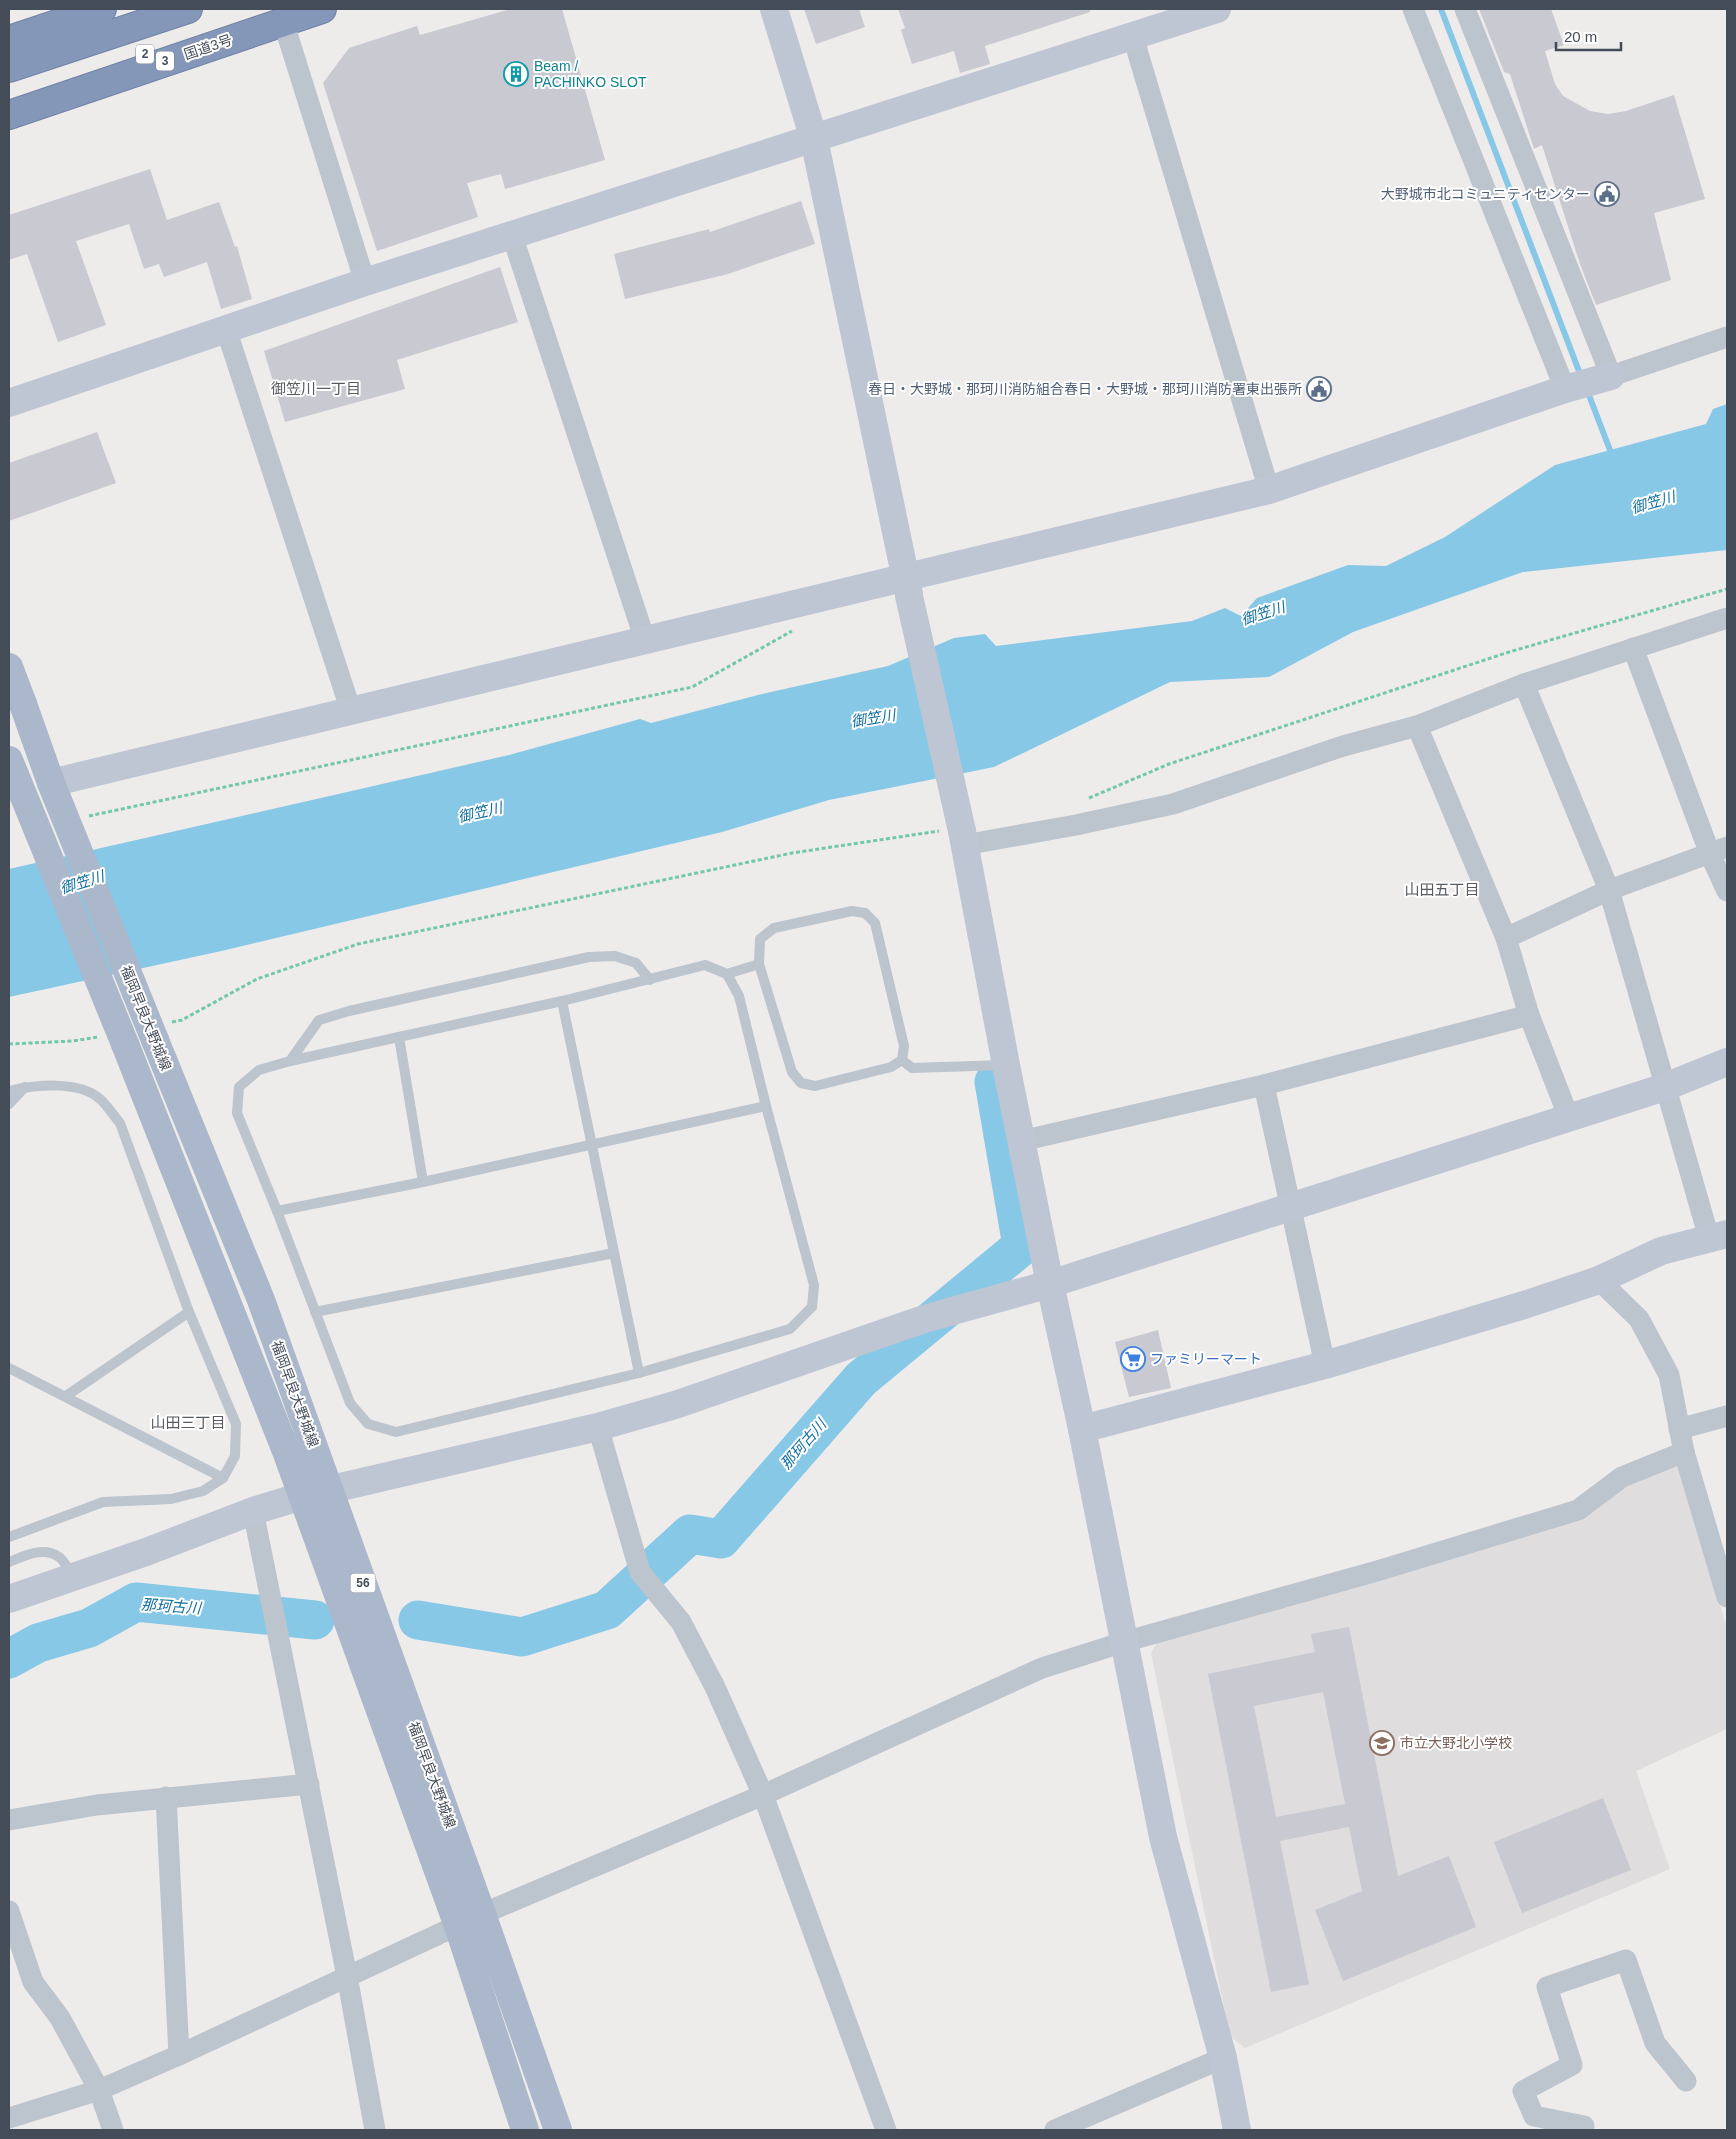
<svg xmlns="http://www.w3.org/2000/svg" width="1736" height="2139" font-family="Helvetica,'Noto Sans JP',sans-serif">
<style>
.education{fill:#dfdddd}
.water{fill:#88c8e7}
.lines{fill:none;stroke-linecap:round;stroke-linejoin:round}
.stream{stroke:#88c8e7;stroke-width:6}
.river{stroke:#88c8e7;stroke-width:39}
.building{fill:#c8c9d1;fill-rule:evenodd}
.highway-casing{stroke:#6f82a5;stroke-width:30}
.path{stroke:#73c8a9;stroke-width:3;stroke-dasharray:4 2.5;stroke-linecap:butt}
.lane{stroke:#bcc4cd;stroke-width:10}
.street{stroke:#bcc4cd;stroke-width:21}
.secondary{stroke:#bec6d4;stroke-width:28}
.primary{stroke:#abb7ca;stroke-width:28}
.highway{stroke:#8497b9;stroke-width:28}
.secondary-bridge{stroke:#bec6d4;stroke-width:28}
.primary-bridge{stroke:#abb7ca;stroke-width:28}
.labels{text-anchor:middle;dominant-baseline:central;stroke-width:4;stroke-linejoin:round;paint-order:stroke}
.shield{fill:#fff;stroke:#7c828a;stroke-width:1}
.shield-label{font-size:12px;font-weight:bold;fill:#444c58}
.street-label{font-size:14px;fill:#444c58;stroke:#fff}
.culture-label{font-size:14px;fill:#0d838f;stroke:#fff;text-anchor:start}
.service-label{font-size:14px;fill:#4e5e75;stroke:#fff;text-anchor:end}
.shop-label{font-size:14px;fill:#366cbe;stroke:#fff;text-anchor:start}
.education-label{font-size:14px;fill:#785e54;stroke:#fff;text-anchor:start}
.neighbourhood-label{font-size:15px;fill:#585b60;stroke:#fff}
.water-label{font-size:15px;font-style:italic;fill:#116f9e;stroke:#fff}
</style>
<rect width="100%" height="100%" fill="#eeebeb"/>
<path class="education" d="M 1673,1466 L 1681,1468 L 1727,1628 L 1727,1729 L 1636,1771 L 1670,1869 L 1245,2048 L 1230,2036 L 1151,1653 L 1164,1631 L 1582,1519 L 1626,1482 Z"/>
<path class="water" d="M 1727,404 L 1727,550 L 1523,572 L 1353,632 L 1269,677 L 1170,682 L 994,767 L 829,800 L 722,832 L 217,952 L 9,997 L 9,869 L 509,755 L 640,719 L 651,723 L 758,695 L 888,666 L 954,638 L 985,634 L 996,646 L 1192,621 L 1225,608 L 1241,616 L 1257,598 L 1348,565 L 1386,566 L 1445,537 L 1555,465 L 1706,424 L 1713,409 Z"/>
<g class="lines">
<g class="stream">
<path d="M 1441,9 L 1582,379"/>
<path d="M 1587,390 L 1613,458"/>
</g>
<g class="river">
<path d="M 418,1620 L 522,1637 L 607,1610 L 690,1534 L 721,1539 L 861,1379 L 1022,1246 L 994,1082"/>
<path d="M 9,1659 L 38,1643 L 89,1628 L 136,1602 L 315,1620"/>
</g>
</g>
<g class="building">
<path d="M 511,9 L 562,9 L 605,160 L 505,189 L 501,174 L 467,183 L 478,217 L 377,251 L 323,83 L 349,48 L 417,26 L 420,35 Z"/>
<path d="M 804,9 L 859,9 L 865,27 L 816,44 Z"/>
<path d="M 898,9 L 1090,9 L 1090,12 L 985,46 L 990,64 L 960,73 L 954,51 L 912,64 L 901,30 L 905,28 Z"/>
<path d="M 1479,9 L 1551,9 L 1564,45 L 1545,51 L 1555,84 L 1563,96 L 1590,111 L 1608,114 L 1626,111 L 1674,95 L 1705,199 L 1654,213 L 1671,280 L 1596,305 L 1580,264 L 1542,145 L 1534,149 L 1510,74 L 1504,72 Z"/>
<path d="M 150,169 L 167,220 L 219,202 L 235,247 L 237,246 L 252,299 L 221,309 L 207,262 L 164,277 L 159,264 L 144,269 L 129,224 L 76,241 L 106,325 L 58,342 L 27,254 L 9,260 L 9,215 Z"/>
<path d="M 801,201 L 815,244 L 728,274 L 625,299 L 614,254 L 709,229 L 710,232 Z"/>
<path d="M 500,267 L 518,322 L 397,360 L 405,389 L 285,422 L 264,351 Z"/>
<path d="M 97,432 L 116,483 L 9,521 L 9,463 Z"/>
<path d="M 1158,1330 L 1171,1388 L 1129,1397 L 1115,1342 Z"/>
<path d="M 1349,1627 L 1398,1876 L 1449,1856 L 1476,1927 L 1343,1981 L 1315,1910 L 1362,1891 L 1349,1827 L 1280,1841 L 1309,1984 L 1271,1992 L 1208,1674 L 1315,1652 L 1311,1634 ZM 1323,1692 L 1345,1804 L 1276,1817 L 1254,1706 Z"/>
<path d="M 1603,1798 L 1631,1870 L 1522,1913 L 1494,1842 Z"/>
</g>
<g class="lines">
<defs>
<g id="highway">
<path d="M 9,40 L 102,9"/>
<path d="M 9,68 L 188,9"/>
<path d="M 9,115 L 322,9"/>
</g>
</defs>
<use href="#highway" class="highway-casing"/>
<g class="path">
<path d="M 1089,798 L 1169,764 L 1509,652 L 1727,589"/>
<path d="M 89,816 L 692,687 L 792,631"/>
<path d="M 172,1022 L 182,1020 L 257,979 L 358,944 L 792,853 L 939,831"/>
<path d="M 9,1044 L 73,1041 L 98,1037"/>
</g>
<g class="lane">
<path d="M 727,974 L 739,996 L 766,1106 L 814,1285 L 812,1307 L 790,1329 L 639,1373 L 396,1432 L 368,1424 L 350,1403 L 277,1211 L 237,1113 L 239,1087 L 259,1070 L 290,1061 L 562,1001 L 705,965 L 727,974 L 759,964"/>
<path d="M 562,1001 L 639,1373"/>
<path d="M 399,1037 L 423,1182"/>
<path d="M 902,1060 L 904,1046 L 875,923 L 865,913 L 852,911 L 774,928 L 760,939 L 759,964 L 792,1072 L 801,1083 L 815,1086 L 891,1067 L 902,1060 L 912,1068 L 1005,1065"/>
<path d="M 290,1061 L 319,1020 L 349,1011 L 589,957 L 615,956 L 636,963 L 650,980"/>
<path d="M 9,1091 C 34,1085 79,1080 100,1099 C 107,1105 113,1115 120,1123 L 189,1312 L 236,1424 L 235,1456 L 223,1478 L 203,1491 L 171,1499 L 103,1502 L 9,1537"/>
<path d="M 9,1104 L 25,1087"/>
<path d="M 277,1211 L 423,1182 L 766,1106"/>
<path d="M 315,1312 L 614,1253"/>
<path d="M 9,1368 L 223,1478"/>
<path d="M 66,1396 L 189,1312"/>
<path d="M 9,1562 C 24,1556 43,1546 59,1557 C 64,1560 69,1571 73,1576"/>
</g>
<g class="street">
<path d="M 1413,9 L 1565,389"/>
<path d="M 1465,9 L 1611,376 L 1727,337"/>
<path d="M 283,21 L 365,282"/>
<path d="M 1133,37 L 1269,490"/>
<path d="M 512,235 L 645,640"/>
<path d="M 226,329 L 351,711"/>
<path d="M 1633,648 L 1710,854 L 1727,891"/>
<path d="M 1524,684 L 1609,890 L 1709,1238"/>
<path d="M 1417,726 L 1506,938 L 1529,1015 L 1569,1118"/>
<path d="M 964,845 L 1076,825 L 1173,804 L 1343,746 L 1417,726 L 1524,684 L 1727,618"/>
<path d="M 1506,938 L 1609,890 L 1727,847"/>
<path d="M 1264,1085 L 1325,1365"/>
<path d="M 1021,1141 L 1264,1085 L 1529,1015"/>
<path d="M 1599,1280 L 1639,1319 L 1669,1375 L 1684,1452 L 1727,1597"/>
<path d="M 598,1427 L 640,1572 L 681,1622 L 715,1687 L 763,1795 L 886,2130"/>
<path d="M 1679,1429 L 1727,1416"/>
<path d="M 253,1511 L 347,1976 L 375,2130"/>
<path d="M 166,1797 L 179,2055"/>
<path d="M 9,1820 L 97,1805 L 309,1784"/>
<path d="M 9,1911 L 33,1982 L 60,2018 L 99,2090 L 113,2130"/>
<path d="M 9,2118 L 99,2090 L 179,2055 L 482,1914 L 763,1795 L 1042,1668 L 1124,1642 L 1377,1571 L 1578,1510 L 1622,1477 L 1684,1452"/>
<path d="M 1055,2130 L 1223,2058"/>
<path d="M 1583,2130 L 1584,2126 L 1534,2116 L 1523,2091 L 1572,2065 L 1547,1987 L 1626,1960 L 1655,2043 L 1686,2081"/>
</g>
<g class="secondary">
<path d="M 774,9 L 814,139 L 909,594"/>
<path d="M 9,403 L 365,282 L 1217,9"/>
<path d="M 51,783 L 1269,490 L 1565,389 L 1611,376"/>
<path d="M 962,831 L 1006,1065 L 1050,1284 L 1082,1429 L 1163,1837 L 1223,2058 L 1237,2130"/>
<path d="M 1082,1429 L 1325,1365 L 1524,1305 L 1599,1280 L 1661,1251 L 1727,1234"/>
<path d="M 9,1599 L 146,1552 L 253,1511 L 302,1496 L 598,1427 L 675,1405 L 924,1319 L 1050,1284 L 1665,1087 L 1727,1062"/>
</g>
<g class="primary">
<path d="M 9,667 L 23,704"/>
<path d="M 155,1040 L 261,1300 L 482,1914 L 558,2130"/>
<path d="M 125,1044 L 286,1451 L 458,1926 L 525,2130"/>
</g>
<use href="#highway" class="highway"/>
<path class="secondary-bridge" d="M 909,596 L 962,831"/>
<g class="primary-bridge">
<path d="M 23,704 L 51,783 L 155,1040"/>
<path d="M 9,760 L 125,1044"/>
</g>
</g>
<defs>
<symbol id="building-ring" viewBox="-11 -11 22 22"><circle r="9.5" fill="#fff" stroke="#0f9aa8" stroke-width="1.5"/><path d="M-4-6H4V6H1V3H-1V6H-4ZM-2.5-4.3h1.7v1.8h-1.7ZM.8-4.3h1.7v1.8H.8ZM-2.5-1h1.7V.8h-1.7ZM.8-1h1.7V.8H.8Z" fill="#0f9aa8"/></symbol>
<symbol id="civic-ring" viewBox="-11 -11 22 22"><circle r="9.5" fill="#fff" stroke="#5c6f8a" stroke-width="1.5"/><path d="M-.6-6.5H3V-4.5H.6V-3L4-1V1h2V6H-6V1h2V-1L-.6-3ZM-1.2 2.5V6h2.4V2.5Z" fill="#5c6f8a"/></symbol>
<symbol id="supermarket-ring" viewBox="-11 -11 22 22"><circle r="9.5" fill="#fff" stroke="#3f7fe0" stroke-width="1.5"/><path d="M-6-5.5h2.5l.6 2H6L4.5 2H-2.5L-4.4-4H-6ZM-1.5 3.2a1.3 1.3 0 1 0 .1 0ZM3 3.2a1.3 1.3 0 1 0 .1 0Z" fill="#3f7fe0"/></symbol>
<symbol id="school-ring" viewBox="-11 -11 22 22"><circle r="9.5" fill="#fff" stroke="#8d6e63" stroke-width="1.5"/><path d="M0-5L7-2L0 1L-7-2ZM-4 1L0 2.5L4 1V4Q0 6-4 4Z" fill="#8d6e63"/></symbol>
</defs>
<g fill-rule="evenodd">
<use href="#building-ring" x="502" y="60" width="28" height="28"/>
<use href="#civic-ring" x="1593" y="180" width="28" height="28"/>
<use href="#civic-ring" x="1305" y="375" width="28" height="28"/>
<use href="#supermarket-ring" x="1119" y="1345" width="28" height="28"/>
<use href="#school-ring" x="1368" y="1729" width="28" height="28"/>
</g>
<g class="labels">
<g class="shield">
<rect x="136" y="44.5" width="18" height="19" rx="4"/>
<rect x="156" y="51.5" width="18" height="19" rx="4"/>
<rect x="350.5" y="1573.5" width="25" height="19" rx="4"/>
</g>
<g class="shield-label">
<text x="145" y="54">2</text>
<text x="165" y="61">3</text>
<text x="363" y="1583">56</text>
</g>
<g class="street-label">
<text transform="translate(208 47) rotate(-19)">国道3号</text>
<text transform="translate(146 1018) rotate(68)">福岡早良大野城線</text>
<text transform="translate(295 1394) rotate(70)">福岡早良大野城線</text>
<text transform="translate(432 1775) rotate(70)">福岡早良大野城線</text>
</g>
<g class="culture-label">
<text x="534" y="66">Beam /<tspan x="534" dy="16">PACHINKO SLOT</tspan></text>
</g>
<g class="service-label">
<text x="1590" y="194">大野城市北コミュニティセンター</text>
<text x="1302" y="389">春日・大野城・那珂川消防組合春日・大野城・那珂川消防署東出張所</text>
</g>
<g class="shop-label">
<text x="1150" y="1359">ファミリーマート</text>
</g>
<g class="education-label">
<text x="1400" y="1743">市立大野北小学校</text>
</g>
<g class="neighbourhood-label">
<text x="316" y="388">御笠川一丁目</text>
<text x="1442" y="889">山田五丁目</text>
<text x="188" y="1422">山田三丁目</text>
</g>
<g class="water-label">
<text transform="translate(1653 502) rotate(-16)">御笠川</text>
<text transform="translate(1263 613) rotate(-18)">御笠川</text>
<text transform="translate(873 718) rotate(-9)">御笠川</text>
<text transform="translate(480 812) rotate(-13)">御笠川</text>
<text transform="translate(82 882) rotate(-17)">御笠川</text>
<text transform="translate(803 1444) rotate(-49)">那珂古川</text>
<text transform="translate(171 1606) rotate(4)">那珂古川</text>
</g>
</g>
<rect width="1736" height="2139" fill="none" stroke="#444c58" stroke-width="20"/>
<path d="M1556 42v8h65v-8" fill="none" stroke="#444c58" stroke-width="2.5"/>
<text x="1564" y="42" font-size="15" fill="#444c58" stroke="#ffffff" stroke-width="4" paint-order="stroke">20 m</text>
</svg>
